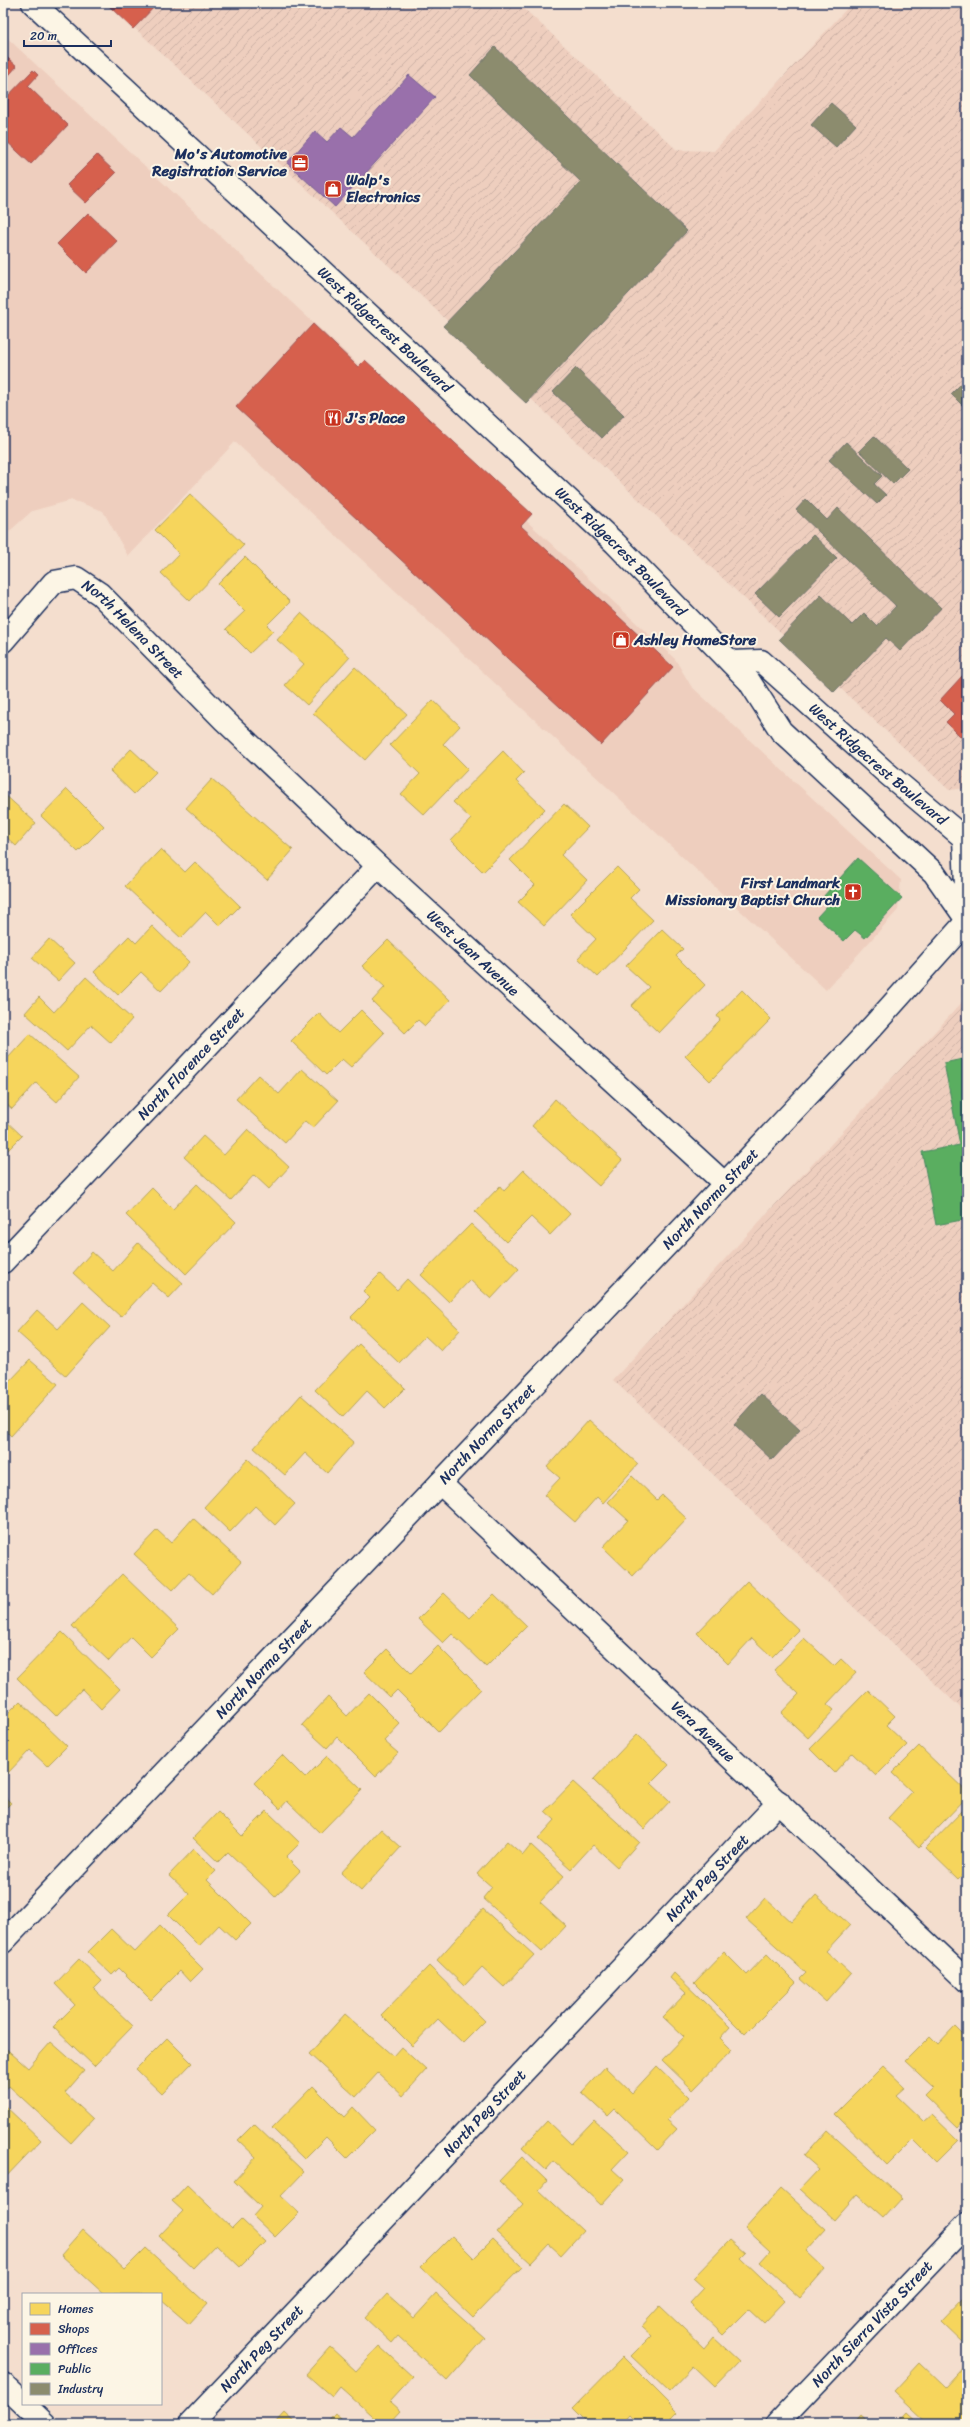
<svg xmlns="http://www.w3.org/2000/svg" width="970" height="2427" font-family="Sriracha,sans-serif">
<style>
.built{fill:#eecebe}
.industrial{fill:url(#industrial-furrows)}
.homes{fill:#f6d55c;stroke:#b4a35d}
.shops{fill:#d6604d;stroke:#9e5152}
.offices{fill:#9970ab;stroke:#735c94}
.public{fill:#5aae61;stroke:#478860}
.industry{fill:#8c8c6e;stroke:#6a7069}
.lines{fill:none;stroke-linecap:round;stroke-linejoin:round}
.minor-casing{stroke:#1b2f5e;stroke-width:25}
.secondary-casing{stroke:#1b2f5e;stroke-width:25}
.minor{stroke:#fcf5e5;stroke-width:22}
.secondary{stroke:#fcf5e5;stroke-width:22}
.labels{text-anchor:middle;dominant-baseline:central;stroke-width:4;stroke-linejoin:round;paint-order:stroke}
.poi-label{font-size:15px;font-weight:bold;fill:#1b2f5e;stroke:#fcf5e5;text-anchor:start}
.street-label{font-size:15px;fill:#1b2f5e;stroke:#fcf5e5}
</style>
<defs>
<pattern id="industrial-furrows" width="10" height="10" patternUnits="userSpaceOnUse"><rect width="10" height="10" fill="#eecebe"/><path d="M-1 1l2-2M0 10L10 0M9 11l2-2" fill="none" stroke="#ccb1a6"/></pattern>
</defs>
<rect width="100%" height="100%" fill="#f4dece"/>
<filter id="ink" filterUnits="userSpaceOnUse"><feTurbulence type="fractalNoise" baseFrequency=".025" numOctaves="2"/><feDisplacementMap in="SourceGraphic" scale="8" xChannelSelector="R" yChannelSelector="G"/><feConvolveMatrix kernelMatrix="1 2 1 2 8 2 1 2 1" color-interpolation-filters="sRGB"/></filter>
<g filter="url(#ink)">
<path class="built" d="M 3,34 L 675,659 L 691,686 L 901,880 L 898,910 L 826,990 L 235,442 L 128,556 L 103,511 L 72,500 L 32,511 L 3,537 Z"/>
<g class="industrial">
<path d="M 108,3 L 518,3 L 677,150 L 714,151 L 852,3 L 967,3 L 967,788 L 949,790 Z"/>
<path d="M 967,997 L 967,1714 L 613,1380 Z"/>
</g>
<g class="homes">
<path d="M 190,494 L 244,545 L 190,601 L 161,573 L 179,554 L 155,530 Z"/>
<path d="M 245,557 L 290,602 L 267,625 L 273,631 L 250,653 L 226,629 L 245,611 L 218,584 Z"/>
<path d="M 301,613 L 350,657 L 307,705 L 285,685 L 304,664 L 277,640 Z"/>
<path d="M 355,667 L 407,714 L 365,760 L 313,713 Z"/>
<path d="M 433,700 L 460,726 L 443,744 L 468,769 L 424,815 L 401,794 L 420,774 L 390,745 Z"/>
<path d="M 131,749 L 156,772 L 134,794 L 110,771 Z"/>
<path d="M 503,751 L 524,773 L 516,781 L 545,809 L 483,872 L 451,840 L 471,819 L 453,802 Z"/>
<path d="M 212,779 L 293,850 L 267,880 L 186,808 Z"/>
<path d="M 67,789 L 104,826 L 78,852 L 41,816 Z"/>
<path d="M 3,793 L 36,823 L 16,846 L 3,834 Z"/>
<path d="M 564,804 L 588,827 L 561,855 L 587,880 L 544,926 L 518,902 L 535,885 L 510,860 Z"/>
<path d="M 161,849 L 185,872 L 195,862 L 240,906 L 220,926 L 206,912 L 181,938 L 125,886 Z"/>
<path d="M 617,867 L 639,889 L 630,898 L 653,920 L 598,977 L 578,958 L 596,939 L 570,914 Z"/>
<path d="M 152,926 L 189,962 L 161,991 L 141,972 L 118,995 L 94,972 L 129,936 L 136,943 Z"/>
<path d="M 662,929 L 683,949 L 676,956 L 705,985 L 659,1033 L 631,1006 L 649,987 L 626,966 Z"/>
<path d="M 49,939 L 75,963 L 58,981 L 32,958 Z"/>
<path d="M 388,940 L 450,1000 L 425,1026 L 418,1020 L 405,1033 L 372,1001 L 385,987 L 362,966 Z"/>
<path d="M 86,977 L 132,1019 L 111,1043 L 91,1025 L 67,1051 L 25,1013 L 39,997 L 54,1012 Z"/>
<path d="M 742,990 L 771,1019 L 710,1081 L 685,1056 L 720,1020 L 717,1016 Z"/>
<path d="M 361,1010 L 384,1033 L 351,1067 L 342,1059 L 326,1075 L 291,1041 L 319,1013 L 338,1033 Z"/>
<path d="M 30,1034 L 79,1077 L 57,1102 L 36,1083 L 12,1109 L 3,1101 L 3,1055 L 7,1059 Z"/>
<path d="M 302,1069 L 338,1101 L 313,1128 L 305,1121 L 285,1143 L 236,1099 L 258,1075 L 279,1094 Z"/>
<path d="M 555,1099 L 622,1160 L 599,1186 L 532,1126 Z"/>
<path d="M 3,1118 L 22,1136 L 3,1155 Z"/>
<path d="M 248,1129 L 289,1167 L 269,1189 L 254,1175 L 231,1200 L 184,1157 L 203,1136 L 224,1155 Z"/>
<path d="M 524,1170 L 570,1214 L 550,1235 L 531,1217 L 506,1242 L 475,1212 L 500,1186 L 504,1191 Z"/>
<path d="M 197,1184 L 236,1222 L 186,1274 L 126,1215 L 152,1188 L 173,1209 Z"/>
<path d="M 471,1224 L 519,1269 L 491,1299 L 470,1280 L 449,1302 L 421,1275 Z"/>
<path d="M 138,1243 L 183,1283 L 169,1298 L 152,1283 L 121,1317 L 73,1273 L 92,1252 L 113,1271 Z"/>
<path d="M 380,1274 L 397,1290 L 407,1279 L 460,1330 L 441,1351 L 425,1336 L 399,1363 L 351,1317 L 370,1298 L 363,1291 Z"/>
<path d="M 83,1302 L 110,1327 L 66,1376 L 17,1332 L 37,1310 L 58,1329 Z"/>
<path d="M 359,1344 L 405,1388 L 385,1408 L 367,1391 L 343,1417 L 315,1390 Z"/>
<path d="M 30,1360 L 58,1384 L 11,1436 L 3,1428 L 3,1377 L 9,1382 Z"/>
<path d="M 301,1395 L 354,1442 L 327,1473 L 305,1453 L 285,1475 L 254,1448 Z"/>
<path d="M 589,1420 L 638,1464 L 603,1503 L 597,1497 L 575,1522 L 544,1495 L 560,1478 L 547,1467 Z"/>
<path d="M 248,1459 L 295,1504 L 275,1525 L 255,1506 L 230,1532 L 204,1507 Z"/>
<path d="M 632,1476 L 657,1500 L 662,1495 L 687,1519 L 633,1576 L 603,1547 L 628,1520 L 608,1502 Z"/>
<path d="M 193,1518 L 241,1562 L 212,1594 L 189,1573 L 173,1590 L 134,1554 L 157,1530 L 171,1543 Z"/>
<path d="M 122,1574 L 179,1629 L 151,1657 L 131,1637 L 109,1661 L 72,1626 Z"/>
<path d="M 747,1581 L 799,1630 L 772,1657 L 752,1638 L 728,1664 L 697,1633 Z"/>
<path d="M 444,1593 L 470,1618 L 494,1594 L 527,1626 L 486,1667 L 452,1634 L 443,1643 L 418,1619 Z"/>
<path d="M 62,1632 L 120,1689 L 101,1709 L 82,1689 L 56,1716 L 17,1678 Z"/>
<path d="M 804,1638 L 834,1666 L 841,1659 L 856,1673 L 827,1704 L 834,1710 L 808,1738 L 781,1713 L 799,1694 L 774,1670 Z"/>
<path d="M 438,1646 L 481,1689 L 439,1732 L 397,1690 L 390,1697 L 364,1672 L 387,1649 L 411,1673 Z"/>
<path d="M 868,1690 L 895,1716 L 886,1725 L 907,1745 L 876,1776 L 852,1753 L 834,1773 L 810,1749 Z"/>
<path d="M 369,1693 L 400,1724 L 384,1741 L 398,1753 L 376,1776 L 337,1737 L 327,1748 L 302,1725 L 328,1697 L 347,1716 Z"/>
<path d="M 20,1701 L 67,1746 L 47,1766 L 30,1750 L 5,1776 L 3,1774 L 3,1718 Z"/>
<path d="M 637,1734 L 669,1765 L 651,1783 L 670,1801 L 644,1829 L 593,1780 Z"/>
<path d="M 919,1746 L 967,1792 L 967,1797 L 919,1847 L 888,1818 L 912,1792 L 892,1773 Z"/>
<path d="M 282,1755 L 305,1778 L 327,1756 L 362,1790 L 320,1833 L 287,1801 L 280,1809 L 254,1783 Z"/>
<path d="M 573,1782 L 639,1842 L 617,1867 L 593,1845 L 571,1869 L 538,1839 L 555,1820 L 545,1811 Z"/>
<path d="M 3,1795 L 11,1803 L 3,1811 Z"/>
<path d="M 967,1806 L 967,1870 L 958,1879 L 926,1848 Z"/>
<path d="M 267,1811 L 300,1843 L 286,1857 L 300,1871 L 275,1897 L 228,1852 L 218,1862 L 193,1838 L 218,1812 L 242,1836 Z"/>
<path d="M 381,1829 L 401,1847 L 361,1891 L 341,1873 Z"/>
<path d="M 507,1841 L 523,1855 L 531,1845 L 564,1876 L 540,1902 L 566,1926 L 542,1952 L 483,1898 L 492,1887 L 477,1874 Z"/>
<path d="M 194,1849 L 216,1871 L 207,1880 L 251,1924 L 235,1940 L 219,1925 L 199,1946 L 168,1915 L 189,1894 L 169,1875 Z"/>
<path d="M 816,1895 L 850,1925 L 826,1951 L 851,1974 L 826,2002 L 800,1979 L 806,1973 L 746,1919 L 765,1898 L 791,1922 Z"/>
<path d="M 483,1909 L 534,1955 L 504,1987 L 482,1967 L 464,1986 L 437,1960 Z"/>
<path d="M 160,1926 L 203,1969 L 190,1982 L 180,1971 L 151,2000 L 119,1968 L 112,1975 L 88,1952 L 111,1929 L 135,1952 Z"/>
<path d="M 724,1952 L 747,1975 L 767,1954 L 796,1983 L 745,2034 L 694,1983 Z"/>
<path d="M 79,1959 L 102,1981 L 94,1989 L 133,2026 L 94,2066 L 53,2027 L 75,2005 L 55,1984 Z"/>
<path d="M 429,1966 L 485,2021 L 463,2043 L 438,2019 L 412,2046 L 381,2015 Z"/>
<path d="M 674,1973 L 730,2027 L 720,2038 L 732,2050 L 693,2090 L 662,2060 L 684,2037 L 663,2017 L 686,1993 L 670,1978 Z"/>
<path d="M 345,2014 L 393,2056 L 401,2047 L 426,2070 L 403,2096 L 378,2073 L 356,2097 L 309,2054 Z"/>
<path d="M 955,2026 L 967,2038 L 967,2079 L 964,2082 L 967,2085 L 967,2117 L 958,2127 L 925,2095 L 933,2087 L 905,2061 L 930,2036 L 938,2044 Z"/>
<path d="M 167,2038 L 192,2063 L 162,2094 L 136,2069 Z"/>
<path d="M 51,2042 L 84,2071 L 65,2093 L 93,2119 L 71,2143 L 9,2086 L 6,2090 L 3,2087 L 3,2046 L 28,2068 Z"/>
<path d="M 657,2066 L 689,2097 L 667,2120 L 677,2129 L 657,2150 L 615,2109 L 608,2116 L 582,2092 L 605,2067 L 632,2093 Z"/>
<path d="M 883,2066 L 905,2087 L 896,2095 L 924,2122 L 932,2115 L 958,2140 L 936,2162 L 913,2139 L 887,2165 L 835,2114 Z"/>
<path d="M 313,2086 L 344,2117 L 353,2107 L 375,2130 L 347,2158 L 326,2137 L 304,2159 L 272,2128 Z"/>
<path d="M 3,2104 L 41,2140 L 3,2180 Z"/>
<path d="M 594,2120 L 629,2151 L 612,2169 L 624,2180 L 601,2205 L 554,2161 L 546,2170 L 522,2148 L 547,2121 L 571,2144 Z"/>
<path d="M 254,2124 L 304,2172 L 281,2196 L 299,2213 L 275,2237 L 253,2216 L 261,2207 L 234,2181 L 256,2157 L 238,2140 Z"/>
<path d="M 827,2130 L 902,2198 L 884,2218 L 857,2194 L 834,2220 L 800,2189 L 819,2169 L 804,2156 Z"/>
<path d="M 522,2157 L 547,2181 L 539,2190 L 583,2231 L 561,2255 L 549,2244 L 531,2263 L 497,2232 L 523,2204 L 499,2181 Z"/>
<path d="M 187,2185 L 232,2228 L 241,2219 L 265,2242 L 240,2267 L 216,2244 L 193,2268 L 159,2236 L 183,2211 L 172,2201 Z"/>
<path d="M 781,2188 L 826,2229 L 806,2251 L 825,2269 L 800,2298 L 760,2262 L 770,2251 L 745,2228 Z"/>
<path d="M 83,2230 L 125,2269 L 146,2248 L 207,2304 L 189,2324 L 161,2300 L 161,2294 L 104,2294 L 61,2255 Z"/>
<path d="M 452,2236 L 474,2258 L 493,2239 L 522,2267 L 473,2317 L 421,2267 Z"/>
<path d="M 730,2240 L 745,2253 L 740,2258 L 785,2301 L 764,2323 L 749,2309 L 723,2335 L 690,2303 L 704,2288 L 693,2278 Z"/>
<path d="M 387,2294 L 414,2318 L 436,2294 L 485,2338 L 447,2381 L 398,2336 L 392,2343 L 365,2318 Z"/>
<path d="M 965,2296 L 967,2298 L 967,2343 L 964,2345 L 940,2322 Z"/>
<path d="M 660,2306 L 704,2348 L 713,2337 L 739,2361 L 714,2387 L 693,2367 L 669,2392 L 631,2356 L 651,2336 L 641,2327 Z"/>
<path d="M 379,2346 L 413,2377 L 390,2402 L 400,2411 L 388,2424 L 381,2424 L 340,2387 L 332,2397 L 306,2374 L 330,2347 L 356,2371 Z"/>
<path d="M 623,2357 L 678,2412 L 666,2424 L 637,2424 L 628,2415 L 620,2424 L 589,2424 L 573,2408 Z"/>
<path d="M 920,2363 L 945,2387 L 967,2363 L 967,2424 L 929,2424 L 894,2391 Z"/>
<path d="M 285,2413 L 297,2424 L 275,2424 Z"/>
<path d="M 908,2413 L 920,2424 L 898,2424 Z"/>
<path d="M 335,2414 L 347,2424 L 326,2424 Z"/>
<path d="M 861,2416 L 870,2424 L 854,2424 Z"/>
</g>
<g class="shops">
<path d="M 112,3 L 158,3 L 133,29 L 109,6 Z"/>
<path d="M 3,54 L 17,66 L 3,82 Z"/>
<path d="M 33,70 L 38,75 L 28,86 L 68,125 L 31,164 L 3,138 L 3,101 Z"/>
<path d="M 97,155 L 116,173 L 86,203 L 67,185 Z"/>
<path d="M 88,213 L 117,241 L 86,273 L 57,244 Z"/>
<path d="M 313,324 L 358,367 L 365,360 L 532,514 L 521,526 L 673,667 L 601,745 L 236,407 Z"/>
<path d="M 963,675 L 967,679 L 967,743 L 946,722 L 954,714 L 940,700 Z"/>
</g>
<path class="offices" d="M 409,75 L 435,97 L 335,207 L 287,163 L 315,131 L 327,142 L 341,127 L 353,137 Z"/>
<g class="public">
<path d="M 858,858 L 902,898 L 865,938 L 855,930 L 844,941 L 817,917 L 829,904 L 822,898 Z"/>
<path d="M 967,1058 L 967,1219 L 936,1225 L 922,1152 L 960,1145 L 944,1063 Z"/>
</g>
<g class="industry">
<path d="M 495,47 L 687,231 L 526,403 L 443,326 L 581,182 L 470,75 Z"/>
<path d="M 831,103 L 856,125 L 836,147 L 811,125 Z"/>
<path d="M 576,368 L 624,415 L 602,438 L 553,392 Z"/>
<path d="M 967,378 L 967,410 L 951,394 Z"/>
<path d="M 874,436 L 908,469 L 893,484 L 859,451 Z"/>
<path d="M 846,442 L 882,476 L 874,484 L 886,495 L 877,504 L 829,460 Z"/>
<path d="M 806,499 L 827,520 L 838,508 L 941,608 L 900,651 L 886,638 L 834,692 L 779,639 L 821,595 L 852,625 L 864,613 L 877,626 L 896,606 L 796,510 Z"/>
<path d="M 813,535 L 837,558 L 779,617 L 755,594 Z"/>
<path d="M 761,1394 L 800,1430 L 772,1460 L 734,1424 Z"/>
</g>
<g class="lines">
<defs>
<g id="minor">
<path id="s1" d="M 3,641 L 54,582 L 76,578 L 100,594 L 224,720 L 378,866 L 724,1183"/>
<path id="s2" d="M 3,1262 L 378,866"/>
<path id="s3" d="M 440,1483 L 967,1981"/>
<path d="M 3,2384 L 23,2403"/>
<path d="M 24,2404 L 45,2424"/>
<path id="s4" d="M 190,2424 L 779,1802"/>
<path id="s5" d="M 777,2424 L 967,2224"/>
</g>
<g id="secondary">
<path id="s6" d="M 33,3 L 615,543 L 749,681 L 781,731 L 934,873 L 967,920"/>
<path id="s7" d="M 731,662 L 761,661 L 883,770 L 964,838 L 967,911"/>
<path id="s8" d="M 3,1942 L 701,1209 L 872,1027 L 967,921"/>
</g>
</defs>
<use href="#minor" class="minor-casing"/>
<use href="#secondary" class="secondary-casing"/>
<use href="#minor" class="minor"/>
<use href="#secondary" class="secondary"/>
</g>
</g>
<defs>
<symbol id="office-square" viewBox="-11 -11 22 22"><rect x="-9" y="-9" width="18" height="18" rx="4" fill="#c8321e" stroke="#fcf5e5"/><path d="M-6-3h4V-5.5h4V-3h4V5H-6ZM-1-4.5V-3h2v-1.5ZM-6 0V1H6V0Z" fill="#fff"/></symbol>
<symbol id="shop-square" viewBox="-11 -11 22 22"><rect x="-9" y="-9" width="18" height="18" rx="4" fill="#c8321e" stroke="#fcf5e5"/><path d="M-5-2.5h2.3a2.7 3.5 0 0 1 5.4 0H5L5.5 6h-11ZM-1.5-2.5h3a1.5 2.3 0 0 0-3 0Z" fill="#fff"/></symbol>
<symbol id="restaurant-square" viewBox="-11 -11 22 22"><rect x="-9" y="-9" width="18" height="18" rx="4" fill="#c8321e" stroke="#fcf5e5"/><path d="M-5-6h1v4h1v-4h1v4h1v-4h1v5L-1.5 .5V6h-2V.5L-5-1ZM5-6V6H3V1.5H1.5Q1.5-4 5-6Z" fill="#fff"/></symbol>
<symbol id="church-square" viewBox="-11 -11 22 22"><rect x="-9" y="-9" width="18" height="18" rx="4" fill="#c8321e" stroke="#fcf5e5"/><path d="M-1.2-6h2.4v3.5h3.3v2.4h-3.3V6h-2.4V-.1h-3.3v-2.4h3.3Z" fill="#fff"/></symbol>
</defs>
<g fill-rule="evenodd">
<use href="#office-square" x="290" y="153" width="20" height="20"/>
<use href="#shop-square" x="323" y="179" width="20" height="20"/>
<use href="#restaurant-square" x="323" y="408" width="20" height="20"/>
<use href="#shop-square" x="611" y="630" width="20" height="20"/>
<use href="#church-square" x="843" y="882" width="20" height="20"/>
</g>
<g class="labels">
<g class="poi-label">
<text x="287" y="154" text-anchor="end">Mo's Automotive<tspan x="287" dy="17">Registration Service</tspan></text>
<text x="346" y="180">Walp's<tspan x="346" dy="17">Electronics</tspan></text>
<text x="346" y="418">J's Place</text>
<text x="634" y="640">Ashley HomeStore</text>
<text x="840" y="883" text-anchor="end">First Landmark<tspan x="840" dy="17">Missionary Baptist Church</tspan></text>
</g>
<g class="street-label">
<text stroke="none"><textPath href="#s6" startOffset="480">West Ridgecrest Boulevard</textPath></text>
<text stroke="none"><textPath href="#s6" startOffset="804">West Ridgecrest Boulevard</textPath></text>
<text stroke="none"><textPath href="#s1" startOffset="177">North Helena Street</textPath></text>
<text stroke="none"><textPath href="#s7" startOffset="186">West Ridgecrest Boulevard</textPath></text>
<text stroke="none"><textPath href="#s1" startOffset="647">West Jean Avenue</textPath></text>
<text stroke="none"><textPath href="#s2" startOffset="273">North Florence Street</textPath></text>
<text stroke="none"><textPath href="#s8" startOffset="1026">North Norma Street</textPath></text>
<text stroke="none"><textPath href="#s8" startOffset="702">North Norma Street</textPath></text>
<text stroke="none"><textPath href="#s8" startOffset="378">North Norma Street</textPath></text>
<text stroke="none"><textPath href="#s3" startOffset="362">Vera Avenue</textPath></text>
<text stroke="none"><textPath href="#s4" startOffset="752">North Peg Street</textPath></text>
<text stroke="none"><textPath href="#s4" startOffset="428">North Peg Street</textPath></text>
<text stroke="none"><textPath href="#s5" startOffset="138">North Sierra Vista Street</textPath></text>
<text stroke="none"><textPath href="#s4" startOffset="104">North Peg Street</textPath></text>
</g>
</g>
<rect width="970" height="2427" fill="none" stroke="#fcf5e5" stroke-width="16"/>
<rect x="8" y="8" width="954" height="2411" fill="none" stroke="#1b2f5e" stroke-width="1.5" filter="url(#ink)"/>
<rect x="22" y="2293" width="140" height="112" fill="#fcf5e5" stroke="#a2a6af"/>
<rect x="30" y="2303" width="20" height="12" fill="#f6d55c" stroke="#a2a6af"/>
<text x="58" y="2313" font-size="12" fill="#1b2f5e">Homes</text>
<rect x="30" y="2323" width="20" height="12" fill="#d6604d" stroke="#a2a6af"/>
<text x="58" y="2333" font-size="12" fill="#1b2f5e">Shops</text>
<rect x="30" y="2343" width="20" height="12" fill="#9970ab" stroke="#a2a6af"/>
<text x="58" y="2353" font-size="12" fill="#1b2f5e">Offices</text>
<rect x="30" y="2363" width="20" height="12" fill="#5aae61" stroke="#a2a6af"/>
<text x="58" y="2373" font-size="12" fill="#1b2f5e">Public</text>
<rect x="30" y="2383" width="20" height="12" fill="#8c8c6e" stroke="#a2a6af"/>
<text x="58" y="2393" font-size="12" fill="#1b2f5e">Industry</text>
<path d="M24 40v6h87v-6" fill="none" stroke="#1b2f5e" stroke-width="2"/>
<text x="30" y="40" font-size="12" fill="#1b2f5e" stroke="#fcf5e5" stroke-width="3" paint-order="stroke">20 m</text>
</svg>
